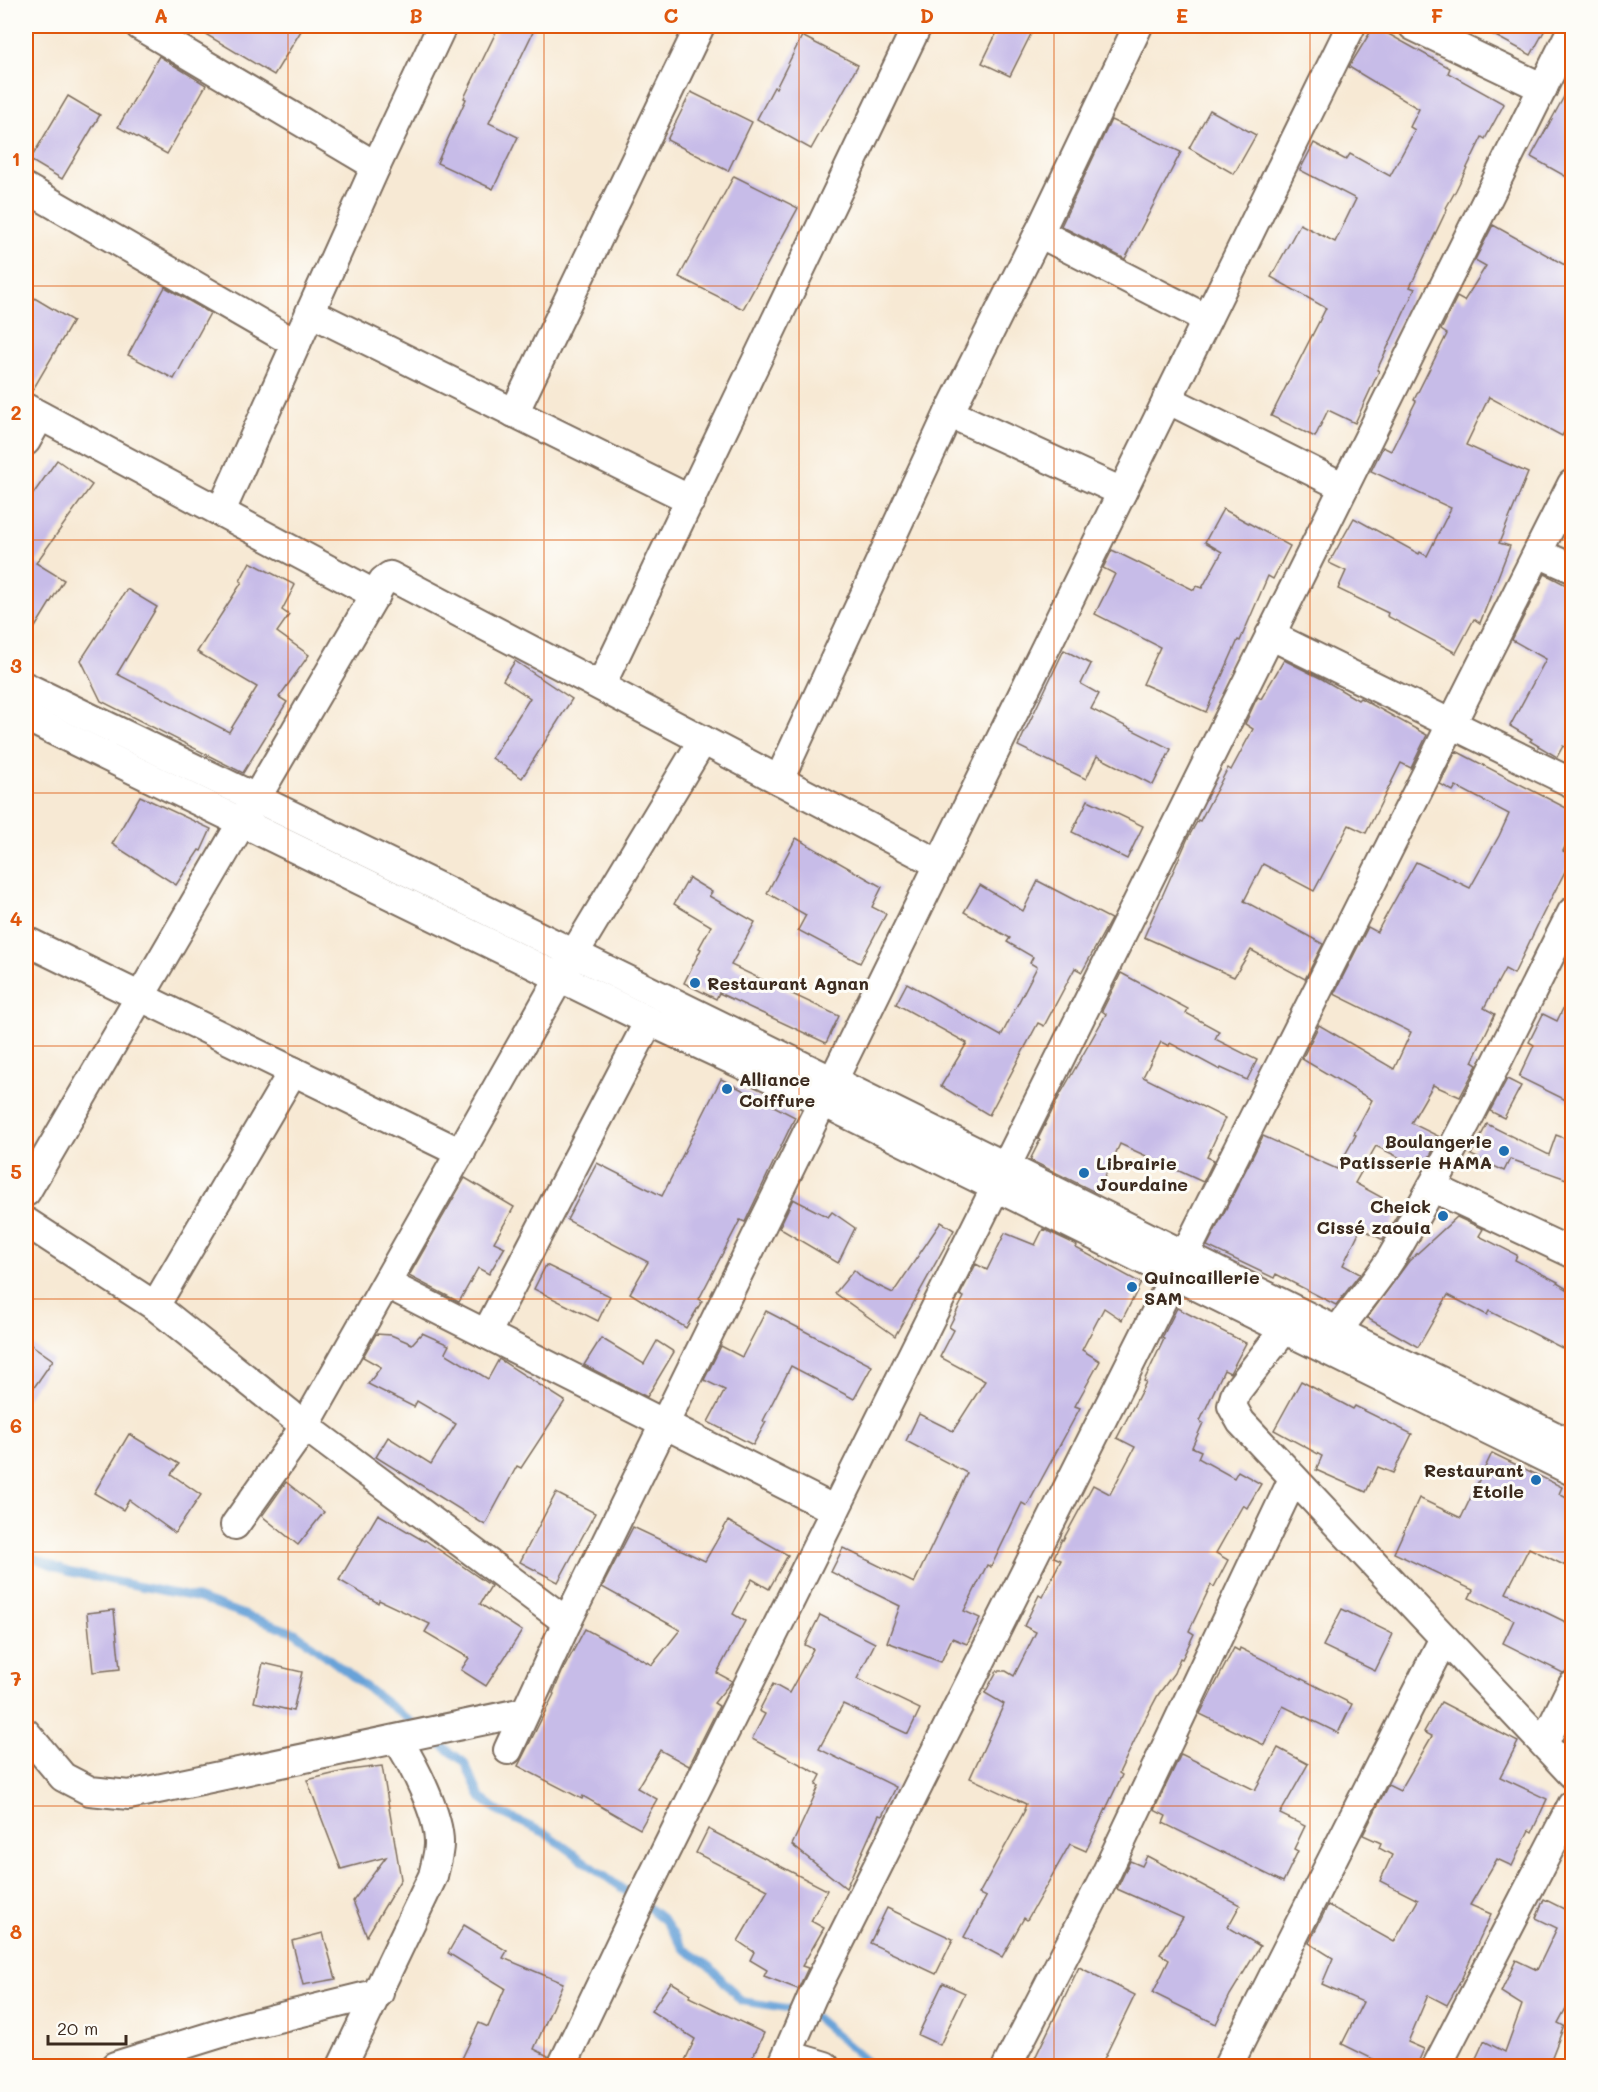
<svg xmlns="http://www.w3.org/2000/svg" width="1598" height="2092" font-family="Mali,sans-serif">
<style>
.lines{fill:none;stroke-linecap:round;stroke-linejoin:round}
.stream{stroke:#68a2d8;stroke-width:8}
.building{fill:#c7bce8}
.minor-casing{stroke:#7d6d5e;stroke-width:32}
.minor{stroke:#fff;stroke-width:28}
.grid{fill:none;stroke:#df570d;stroke-width:1.5;stroke-opacity:0.55}
.poi-dot{fill:#1f6fb2;stroke:#fdfcf7;stroke-width:2}
.labels{text-anchor:middle;dominant-baseline:central;stroke-width:6;stroke-linejoin:round;paint-order:stroke}
.poi-label{font-size:18px;font-weight:bold;fill:#3b2a1e;stroke:#fdfcf7;text-anchor:start}
.neatline{fill:none;stroke:#df570d;stroke-width:2}
.grid-label{font-size:20px;text-anchor:middle;font-weight:bold;fill:#df570d}
</style>
<rect width="100%" height="100%" fill="#fdfcf7"/>
<filter id="ink" filterUnits="userSpaceOnUse"><feTurbulence type="fractalNoise" baseFrequency=".0167" numOctaves="2"/><feDisplacementMap in="SourceGraphic" scale="12" xChannelSelector="R" yChannelSelector="G"/><feConvolveMatrix kernelMatrix="1 2 1 2 8 2 1 2 1" color-interpolation-filters="sRGB"/></filter>
<filter id="wash" filterUnits="userSpaceOnUse"><feTurbulence type="fractalNoise" baseFrequency=".008" numOctaves="4" result="noise"/><feDisplacementMap in="SourceGraphic" scale="24" xChannelSelector="R" yChannelSelector="G"/><feGaussianBlur stdDeviation="1.35" result="paint"/><feColorMatrix in="noise" values="0 0 0 0 0 0 0 0 0 0 0 0 0 0 0 0 0 1.4 0 .05"/><feComposite in="paint" operator="in"/></filter>
<g filter="url(#wash)">
<rect width="100%" height="100%" fill="#f7e9d4"/>
<g class="lines">
<g class="stream">
<path d="M 26,1555 L 69,1572 L 198,1598 L 296,1633 L 418,1727"/>
<path d="M 432,1738 L 464,1762 L 481,1798 L 501,1813 L 547,1834 L 635,1898"/>
<path d="M 645,1905 L 664,1920 L 684,1949 L 710,1966 L 741,2001 L 787,2008 L 815,2017 L 872,2066"/>
</g>
</g>
<g id="blocks">
<g class="building">
<path d="M 192,26 L 304,26 L 274,75 Z"/>
<path d="M 499,26 L 536,26 L 489,123 L 518,137 L 493,189 L 437,163 L 466,99 L 464,98 Z"/>
<path d="M 1000,26 L 1035,26 L 1010,76 L 982,63 Z"/>
<path d="M 1374,26 L 1450,68 L 1448,73 L 1504,104 L 1485,139 L 1482,137 L 1456,190 L 1446,208 L 1447,209 L 1410,287 L 1415,289 L 1377,370 L 1379,371 L 1355,423 L 1328,410 L 1315,437 L 1271,416 L 1326,308 L 1271,277 L 1300,224 L 1335,242 L 1356,199 L 1300,170 L 1314,143 L 1346,160 L 1350,154 L 1390,176 L 1415,130 L 1410,127 L 1419,109 L 1349,67 Z"/>
<path d="M 1477,26 L 1547,26 L 1531,55 Z"/>
<path d="M 802,36 L 858,65 L 811,149 L 757,119 L 774,87 L 776,88 Z"/>
<path d="M 159,56 L 206,85 L 167,154 L 118,127 Z"/>
<path d="M 1572,82 L 1572,180 L 1531,157 Z"/>
<path d="M 691,92 L 752,122 L 728,171 L 667,140 Z"/>
<path d="M 68,96 L 100,115 L 62,179 L 30,160 Z"/>
<path d="M 1210,110 L 1256,135 L 1234,174 L 1189,148 Z"/>
<path d="M 1111,120 L 1181,152 L 1125,259 L 1061,226 Z"/>
<path d="M 734,176 L 798,208 L 743,309 L 679,277 Z"/>
<path d="M 1493,225 L 1572,269 L 1572,416 L 1562,436 L 1489,397 L 1466,445 L 1528,473 L 1499,543 L 1510,546 L 1480,623 L 1474,619 L 1456,653 L 1387,616 L 1388,613 L 1338,589 L 1346,571 L 1329,563 L 1354,518 L 1419,554 L 1420,552 L 1427,556 L 1451,508 L 1371,471 L 1383,447 L 1391,451 L 1416,401 L 1414,400 L 1447,334 L 1441,330 L 1457,297 L 1464,301 L 1486,266 L 1475,260 Z"/>
<path d="M 165,287 L 210,313 L 174,379 L 128,355 Z"/>
<path d="M 26,293 L 73,321 L 31,393 L 26,392 Z"/>
<path d="M 57,460 L 92,485 L 36,563 L 64,580 L 26,642 L 26,504 Z"/>
<path d="M 1223,509 L 1290,546 L 1273,579 L 1268,576 L 1240,641 L 1238,640 L 1206,712 L 1143,684 L 1160,647 L 1095,614 L 1115,574 L 1103,568 L 1112,550 L 1194,590 L 1196,586 L 1202,588 L 1222,552 L 1205,542 Z"/>
<path d="M 250,562 L 295,585 L 282,610 L 289,615 L 277,632 L 309,655 L 279,697 L 287,702 L 243,773 L 101,701 L 81,660 L 127,589 L 157,607 L 117,674 L 229,732 L 257,687 L 197,652 L 242,582 L 240,581 Z"/>
<path d="M 1545,574 L 1572,588 L 1572,750 L 1563,746 L 1557,757 L 1530,741 L 1532,739 L 1510,726 L 1546,659 L 1512,640 Z"/>
<path d="M 1064,650 L 1091,664 L 1081,684 L 1099,694 L 1091,709 L 1171,749 L 1153,785 L 1097,756 L 1086,779 L 1018,746 Z"/>
<path d="M 1284,660 L 1322,679 L 1358,700 L 1360,698 L 1427,735 L 1411,768 L 1401,763 L 1366,833 L 1349,825 L 1314,891 L 1263,864 L 1244,901 L 1323,944 L 1305,979 L 1251,950 L 1234,977 L 1144,937 L 1188,838 L 1198,820 L 1200,821 L 1228,768 L 1231,770 L 1253,729 L 1245,724 L 1256,700 L 1258,697 L 1261,699 Z"/>
<path d="M 515,661 L 572,699 L 522,778 L 492,758 L 530,698 L 503,680 Z"/>
<path d="M 1456,751 L 1572,811 L 1572,832 L 1563,851 L 1572,856 L 1572,858 L 1543,914 L 1514,974 L 1505,969 L 1484,1008 L 1495,1014 L 1472,1062 L 1477,1065 L 1460,1097 L 1433,1085 L 1411,1123 L 1440,1137 L 1423,1169 L 1376,1146 L 1355,1183 L 1401,1208 L 1383,1240 L 1361,1228 L 1343,1265 L 1360,1274 L 1336,1305 L 1276,1274 L 1274,1278 L 1207,1246 L 1263,1136 L 1337,1169 L 1356,1135 L 1354,1134 L 1372,1100 L 1302,1059 L 1319,1025 L 1394,1069 L 1411,1032 L 1334,994 L 1368,927 L 1377,932 L 1416,862 L 1470,888 L 1499,836 L 1509,814 L 1456,786 L 1453,791 L 1440,784 Z"/>
<path d="M 140,796 L 211,829 L 201,851 L 199,850 L 176,885 L 112,844 Z"/>
<path d="M 1088,800 L 1143,826 L 1127,859 L 1072,832 Z"/>
<path d="M 796,838 L 882,887 L 872,907 L 886,914 L 860,963 L 798,930 L 806,915 L 767,893 Z"/>
<path d="M 689,878 L 712,892 L 709,896 L 755,922 L 731,965 L 839,1016 L 826,1043 L 719,993 L 716,999 L 684,983 L 701,949 L 699,948 L 711,926 L 674,904 Z"/>
<path d="M 1038,881 L 1111,919 L 1082,972 L 1075,968 L 1044,1026 L 1038,1023 L 989,1115 L 941,1086 L 967,1043 L 896,1004 L 907,983 L 1001,1036 L 1037,967 L 1030,963 L 1033,957 L 1007,942 L 1010,938 L 964,912 L 980,885 L 1023,911 Z"/>
<path d="M 1121,973 L 1188,1009 L 1186,1013 L 1219,1031 L 1215,1039 L 1257,1060 L 1247,1080 L 1221,1068 L 1220,1070 L 1170,1043 L 1169,1046 L 1161,1042 L 1143,1077 L 1225,1118 L 1207,1157 L 1214,1160 L 1203,1182 L 1120,1144 L 1097,1193 L 1030,1160 L 1040,1140 L 1038,1139 L 1060,1095 L 1106,1014 L 1102,1011 Z"/>
<path d="M 1572,990 L 1572,1103 L 1519,1077 L 1534,1045 L 1529,1042 L 1543,1014 L 1557,1021 Z"/>
<path d="M 721,1079 L 795,1117 L 745,1222 L 740,1220 L 699,1299 L 702,1301 L 686,1328 L 630,1293 L 648,1262 L 567,1220 L 597,1163 L 662,1196 Z"/>
<path d="M 1507,1079 L 1521,1086 L 1504,1118 L 1490,1111 Z"/>
<path d="M 1487,1124 L 1549,1155 L 1556,1135 L 1572,1141 L 1572,1181 L 1510,1159 L 1504,1171 L 1471,1155 Z"/>
<path d="M 465,1178 L 514,1207 L 494,1242 L 505,1247 L 489,1274 L 478,1268 L 459,1302 L 409,1276 Z"/>
<path d="M 793,1199 L 828,1217 L 832,1212 L 855,1228 L 838,1263 L 779,1228 Z"/>
<path d="M 1457,1217 L 1483,1229 L 1479,1236 L 1517,1255 L 1515,1260 L 1558,1282 L 1557,1283 L 1572,1292 L 1572,1353 L 1489,1311 L 1487,1315 L 1448,1295 L 1418,1347 L 1367,1318 L 1409,1261 Z"/>
<path d="M 941,1222 L 954,1230 L 895,1336 L 835,1293 L 854,1270 L 864,1279 L 893,1293 Z"/>
<path d="M 1043,1229 L 1075,1244 L 1077,1246 L 1076,1248 L 1141,1283 L 1122,1320 L 1104,1308 L 1082,1350 L 1100,1361 L 1075,1406 L 1080,1408 L 1027,1506 L 1022,1503 L 991,1567 L 987,1565 L 964,1611 L 980,1618 L 967,1644 L 952,1638 L 941,1662 L 887,1642 L 900,1606 L 831,1572 L 843,1548 L 914,1583 L 967,1473 L 906,1441 L 919,1414 L 953,1431 L 985,1381 L 940,1357 L 954,1330 L 949,1327 L 964,1297 L 960,1295 L 976,1264 L 987,1270 L 1005,1233 L 1035,1245 Z"/>
<path d="M 546,1265 L 610,1296 L 598,1321 L 534,1289 Z"/>
<path d="M 1177,1308 L 1246,1343 L 1230,1373 L 1224,1370 L 1200,1421 L 1203,1423 L 1192,1447 L 1201,1451 L 1198,1458 L 1234,1478 L 1238,1471 L 1261,1484 L 1247,1508 L 1243,1505 L 1216,1553 L 1228,1560 L 1214,1587 L 1211,1585 L 1189,1631 L 1194,1634 L 1182,1659 L 1180,1658 L 1174,1673 L 1158,1695 L 1142,1725 L 1119,1773 L 1122,1775 L 1086,1851 L 1070,1844 L 1027,1920 L 1024,1918 L 1002,1957 L 964,1937 L 986,1897 L 979,1894 L 1025,1810 L 1024,1810 L 1026,1804 L 970,1778 L 1004,1704 L 985,1693 L 997,1671 L 1006,1671 L 1014,1676 L 1036,1632 L 1024,1626 L 1039,1595 L 1042,1597 L 1061,1560 L 1054,1557 L 1062,1539 L 1063,1540 L 1093,1485 L 1110,1494 L 1135,1447 L 1117,1438 L 1146,1382 L 1144,1381 L 1164,1339 L 1162,1338 Z"/>
<path d="M 766,1311 L 872,1366 L 854,1399 L 791,1366 L 763,1421 L 766,1422 L 753,1445 L 708,1422 L 725,1390 L 704,1380 L 721,1346 L 742,1357 Z"/>
<path d="M 422,1333 L 449,1345 L 445,1353 L 488,1379 L 499,1359 L 565,1401 L 521,1468 L 517,1466 L 485,1525 L 376,1457 L 388,1437 L 431,1464 L 456,1424 L 417,1401 L 414,1407 L 368,1384 L 381,1367 L 363,1357 L 376,1334 L 391,1335 L 412,1344 Z"/>
<path d="M 601,1338 L 644,1364 L 657,1341 L 674,1352 L 647,1397 L 584,1365 Z"/>
<path d="M 26,1341 L 53,1360 L 26,1399 Z"/>
<path d="M 1301,1381 L 1353,1409 L 1355,1406 L 1412,1434 L 1393,1473 L 1378,1467 L 1366,1492 L 1316,1470 L 1322,1456 L 1274,1430 Z"/>
<path d="M 129,1434 L 179,1464 L 171,1474 L 201,1495 L 175,1533 L 129,1500 L 123,1510 L 94,1493 Z"/>
<path d="M 1492,1453 L 1562,1487 L 1559,1494 L 1572,1501 L 1572,1569 L 1529,1548 L 1506,1593 L 1572,1625 L 1572,1670 L 1563,1673 L 1503,1643 L 1514,1620 L 1469,1598 L 1473,1590 L 1394,1553 L 1419,1498 L 1461,1518 Z"/>
<path d="M 286,1482 L 324,1512 L 298,1545 L 262,1516 Z"/>
<path d="M 556,1493 L 595,1513 L 558,1582 L 520,1562 Z"/>
<path d="M 378,1514 L 424,1541 L 425,1540 L 491,1586 L 480,1604 L 522,1631 L 486,1686 L 461,1670 L 469,1658 L 425,1632 L 430,1624 L 379,1600 L 378,1603 L 339,1580 Z"/>
<path d="M 728,1521 L 788,1555 L 769,1589 L 752,1579 L 733,1614 L 745,1621 L 717,1673 L 732,1681 L 714,1703 L 719,1706 L 689,1766 L 660,1750 L 637,1788 L 657,1799 L 640,1829 L 583,1796 L 582,1799 L 518,1766 L 554,1694 L 553,1693 L 563,1670 L 585,1629 L 652,1665 L 680,1630 L 602,1587 L 633,1527 L 705,1561 Z"/>
<path d="M 1342,1609 L 1393,1634 L 1375,1671 L 1323,1646 Z"/>
<path d="M 114,1610 L 120,1669 L 93,1672 L 87,1613 Z"/>
<path d="M 820,1615 L 875,1643 L 857,1679 L 920,1709 L 908,1734 L 843,1704 L 819,1749 L 896,1787 L 882,1816 L 879,1815 L 846,1888 L 792,1845 L 819,1786 L 816,1785 L 821,1775 L 752,1739 L 765,1714 L 759,1711 L 773,1684 L 789,1693 L 813,1649 L 805,1645 Z"/>
<path d="M 1234,1648 L 1239,1651 L 1240,1648 L 1352,1704 L 1338,1733 L 1283,1706 L 1264,1745 L 1200,1714 Z"/>
<path d="M 263,1663 L 302,1672 L 293,1711 L 254,1702 Z"/>
<path d="M 1441,1702 L 1518,1742 L 1500,1777 L 1547,1799 L 1532,1832 L 1529,1830 L 1512,1866 L 1497,1859 L 1470,1905 L 1491,1914 L 1460,1982 L 1447,2005 L 1428,1995 L 1408,2042 L 1424,2049 L 1416,2067 L 1389,2067 L 1342,2044 L 1363,2002 L 1322,1984 L 1333,1958 L 1309,1943 L 1328,1905 L 1394,1942 L 1418,1900 L 1380,1881 L 1392,1855 L 1379,1848 L 1381,1843 L 1363,1835 L 1388,1785 L 1400,1791 L 1432,1736 L 1424,1732 Z"/>
<path d="M 1278,1748 L 1308,1764 L 1280,1814 L 1305,1826 L 1294,1849 L 1298,1851 L 1283,1882 L 1163,1823 L 1166,1816 L 1154,1810 L 1181,1754 L 1255,1790 Z"/>
<path d="M 382,1766 L 401,1879 L 367,1936 L 353,1901 L 386,1857 L 341,1869 L 307,1780 L 349,1770 Z"/>
<path d="M 708,1829 L 827,1890 L 811,1921 L 824,1928 L 802,1966 L 808,1968 L 798,1989 L 764,1976 L 767,1970 L 750,1960 L 754,1952 L 738,1941 L 768,1890 L 696,1853 Z"/>
<path d="M 1147,1856 L 1240,1905 L 1228,1927 L 1260,1946 L 1230,1995 L 1216,2024 L 1153,1993 L 1169,1960 L 1160,1954 L 1183,1918 L 1117,1889 L 1130,1861 L 1142,1866 Z"/>
<path d="M 1572,1896 L 1572,1997 L 1558,2023 L 1564,2026 L 1548,2067 L 1472,2067 L 1484,2041 L 1505,2052 L 1522,2005 L 1501,1992 L 1516,1960 L 1537,1970 L 1557,1928 L 1536,1918 L 1544,1899 L 1566,1910 Z"/>
<path d="M 887,1908 L 953,1939 L 936,1974 L 870,1943 Z"/>
<path d="M 464,1925 L 507,1951 L 503,1958 L 563,1983 L 534,2049 L 548,2056 L 546,2067 L 458,2067 L 479,2023 L 488,2027 L 505,1988 L 448,1953 Z"/>
<path d="M 323,1933 L 336,1979 L 303,1985 L 292,1941 Z"/>
<path d="M 1079,1967 L 1135,1995 L 1100,2067 L 1054,2067 L 1035,2058 Z"/>
<path d="M 671,1982 L 691,1994 L 689,1997 L 764,2033 L 748,2067 L 682,2067 L 695,2039 L 651,2011 Z"/>
<path d="M 943,1983 L 965,1993 L 940,2045 L 918,2035 Z"/>
</g>
</g>
</g>
<g filter="url(#ink)">
<use href="#blocks" fill-opacity="0" stroke="#7d6d5e" stroke-width="1.5"/>
<g class="lines">
<defs>
<g id="minor">
<path d="M 140,26 L 376,166"/>
<path d="M 1413,26 L 1543,88"/>
<path d="M 26,188 L 296,344"/>
<path d="M 1039,233 L 1207,319"/>
<path d="M 310,312 L 691,500"/>
<path d="M 1167,399 L 1344,487"/>
<path d="M 26,408 L 376,595"/>
<path d="M 514,413 L 700,26"/>
<path d="M 949,413 L 1122,492"/>
<path d="M 26,441 L 40,416"/>
<path d="M 221,511 L 376,166 L 442,26"/>
<path d="M 1538,553 L 1572,568"/>
<path d="M 1270,635 L 1572,783"/>
<path d="M 601,685 L 917,26"/>
<path d="M 26,687 C 463,897 897,1112 1331,1328 C 1411,1368 1493,1405 1572,1445"/>
<path d="M 26,717 L 649,1021 L 823,1102 L 1572,1471"/>
<path d="M 779,780 L 949,413 L 1039,233 L 1138,26"/>
<path d="M 26,941 L 461,1153"/>
<path d="M 1432,1187 L 1572,1253"/>
<path d="M 26,1192 L 383,581 L 390,576 L 939,864"/>
<path d="M 26,1222 L 155,1306 L 305,1426 L 567,1622"/>
<path d="M 387,1284 L 835,1510"/>
<path d="M 155,1306 L 293,1071"/>
<path d="M 1284,1330 L 1236,1392 L 1232,1406 L 1241,1422 L 1572,1774"/>
<path d="M 486,1334 L 649,1021"/>
<path d="M 1328,1346 C 1346,1315 1373,1288 1392,1257 C 1458,1146 1513,1028 1572,912"/>
<path d="M 235,1525 L 305,1426 L 560,977 L 703,740"/>
<path d="M 26,1733 L 63,1777 L 90,1791 L 129,1795 L 524,1712"/>
<path d="M 1544,1743 L 1572,1686"/>
<path d="M 508,1750 L 567,1622 L 1351,26"/>
<path d="M 788,2055 L 825,2066"/>
<path d="M 115,2066 L 241,2027 L 379,1993"/>
<path d="M 342,2066 L 433,1876 C 435,1866 439,1854 439,1844 C 440,1816 413,1764 398,1740"/>
<path d="M 562,2066 L 650,1882 L 1572,29"/>
<path d="M 782,2066 L 812,1997 L 1572,484"/>
<path d="M 1007,2066 L 1103,1880 L 1293,1479"/>
<path d="M 1228,2066 L 1444,1638"/>
<path d="M 1437,2066 L 1572,1805"/>
</g>
</defs>
<use href="#minor" class="minor-casing"/>
<use href="#minor" class="minor"/>
</g>
</g>
<path class="grid" d="M 288,26 L 288,2066M 544,26 L 544,2066M 799,26 L 799,2066M 1054,26 L 1054,2066M 1310,26 L 1310,2066M 26,286 L 1572,286M 26,540 L 1572,540M 26,793 L 1572,793M 26,1046 L 1572,1046M 26,1299 L 1572,1299M 26,1552 L 1572,1552M 26,1806 L 1572,1806"/>
<g class="poi-dot">
<circle cx="695" cy="983" r="6"/>
<circle cx="727" cy="1089" r="6"/>
<circle cx="1504" cy="1151" r="6"/>
<circle cx="1084" cy="1173" r="6"/>
<circle cx="1443" cy="1216" r="6"/>
<circle cx="1132" cy="1287" r="6"/>
<circle cx="1536" cy="1480" r="6"/>
</g>
<g class="labels">
<g class="poi-label">
<text x="707" y="983">Restaurant Agnan</text>
<text x="739" y="1079">Alliance<tspan x="739" dy="21">Coiffure</tspan></text>
<text x="1492" y="1141" text-anchor="end">Boulangerie<tspan x="1492" dy="21">Patisserie HAMA</tspan></text>
<text x="1096" y="1163">Librairie<tspan x="1096" dy="21">Jourdaine</tspan></text>
<text x="1431" y="1206" text-anchor="end">Cheick<tspan x="1431" dy="21">Cissé zaouia</tspan></text>
<text x="1144" y="1277">Quincaillerie<tspan x="1144" dy="21">SAM</tspan></text>
<text x="1524" y="1470" text-anchor="end">Restaurant<tspan x="1524" dy="21">Etoile</tspan></text>
</g>
</g>
<rect width="1598" height="2092" fill="none" stroke="#fdfcf7" stroke-width="66"/>
<path d="M48 2035v9h78v-9" fill="none" stroke="#3b2a1e" stroke-width="3"/>
<text x="57" y="2035" font-size="18" fill="#3b2a1e" stroke="#fdfcf7" stroke-width="4.5" paint-order="stroke">20 m</text>
<rect x="33" y="33" width="1532" height="2026" class="neatline"/>
<g class="grid-label">
<text x="161" y="23">A</text>
<text x="416" y="23">B</text>
<text x="671" y="23">C</text>
<text x="927" y="23">D</text>
<text x="1182" y="23">E</text>
<text x="1437" y="23">F</text>
<text x="16" y="166">1</text>
<text x="16" y="420">2</text>
<text x="16" y="673">3</text>
<text x="16" y="926">4</text>
<text x="16" y="1179">5</text>
<text x="16" y="1433">6</text>
<text x="16" y="1686">7</text>
<text x="16" y="1939">8</text>
</g>
</svg>
